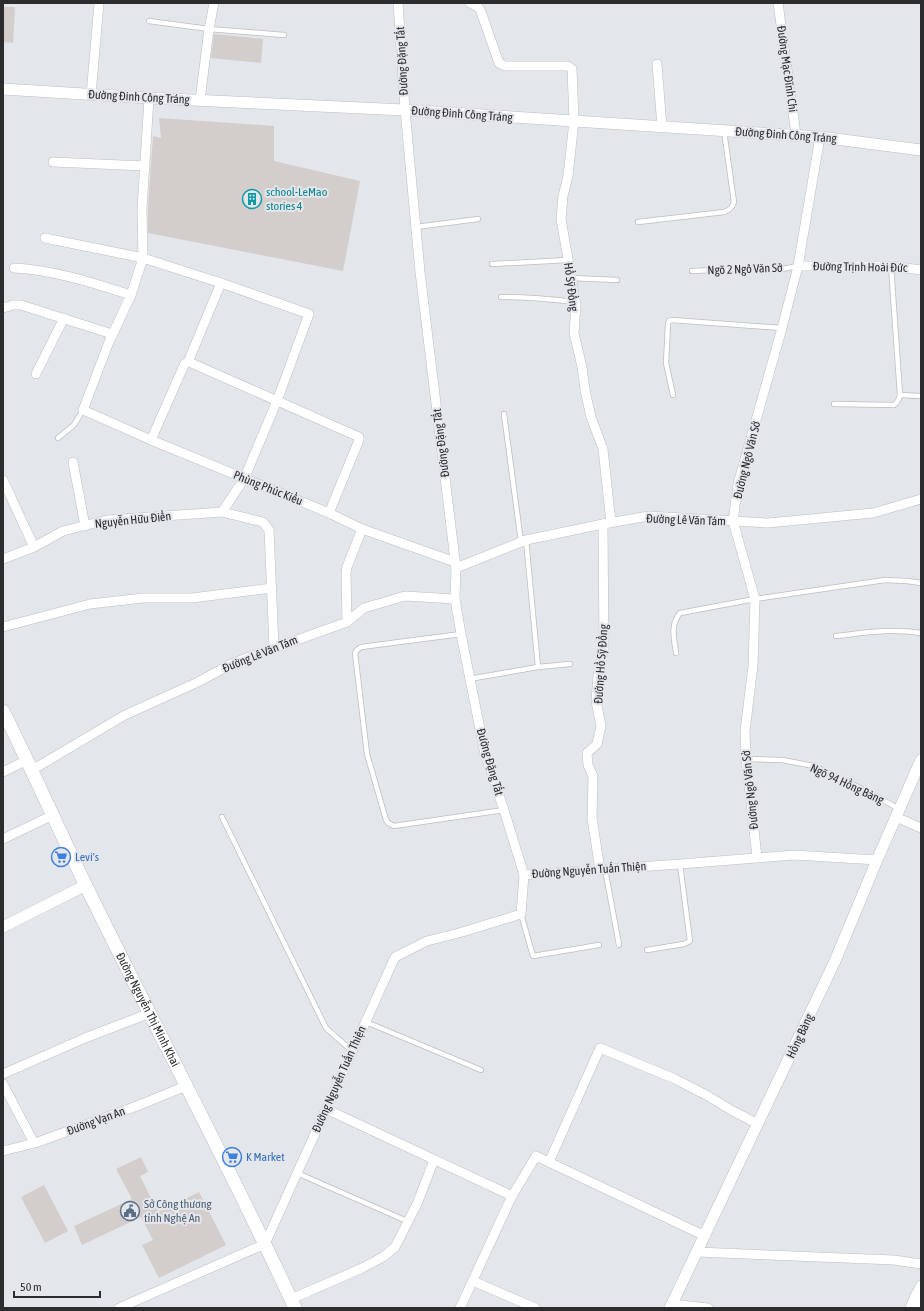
<svg xmlns="http://www.w3.org/2000/svg" width="924" height="1311" font-family="'Asap Condensed',sans-serif">
<style>
.building{fill:#d3cdcc}
.lines{fill:none;stroke-linecap:round;stroke-linejoin:round}
.service-casing{stroke:#bcbec2;stroke-width:6}
.minor-casing{stroke:#bcbec2;stroke-width:10}
.tertiary-casing{stroke:#bcbec2;stroke-width:12}
.secondary-casing{stroke:#bcbec2;stroke-width:14}
.service{stroke:#fff;stroke-width:4.5}
.minor{stroke:#fff;stroke-width:9}
.tertiary{stroke:#fff;stroke-width:11}
.secondary{stroke:#fff;stroke-width:13}
.labels{text-anchor:middle;dominant-baseline:central;stroke-width:4;stroke-linejoin:round;paint-order:stroke}
.street-label{font-size:12px;fill:#2b2c2e;stroke:#e3e6ea}
.culture-label{font-size:12px;fill:#0d838f;stroke:#e3e6ea;text-anchor:start}
.shop-label{font-size:12px;fill:#366cbe;stroke:#e3e6ea;text-anchor:start}
.service-label{font-size:12px;fill:#4e5e75;stroke:#e3e6ea;text-anchor:start}
</style>
<rect width="100%" height="100%" fill="#e3e6ea"/>
<g class="building">
<path d="M 3,7 L 15,7 L 13,43 L 3,42 Z"/>
<path d="M 214,34 L 263,39 L 261,63 L 211,58 Z"/>
<path d="M 159,118 L 274,126 L 274,161 L 360,181 L 343,271 L 148,233 L 148,209 L 153,136 L 161,138 Z"/>
<path d="M 141,1157 L 148,1172 L 140,1176 L 158,1212 L 199,1192 L 226,1245 L 159,1278 L 142,1245 L 153,1240 L 141,1217 L 82,1245 L 74,1226 L 132,1199 L 116,1169 Z"/>
<path d="M 44,1185 L 68,1231 L 45,1243 L 21,1197 Z"/>
</g>
<g class="lines">
<defs>
<g id="service">
<path d="M 149,21 L 209,29 L 284,35"/>
<path d="M 638,222 L 724,212 C 730,210 732,208 734,202 L 724,131"/>
<path d="M 416,227 L 478,219"/>
<path d="M 492,264 L 568,260"/>
<path d="M 692,271 L 755,268 L 782,269 L 798,266"/>
<path d="M 571,278 L 617,280"/>
<path d="M 501,297 C 526,297 550,299 575,302"/>
<path d="M 673,395 L 666,363 L 668,324 L 669,321 L 672,320 L 782,328"/>
<path d="M 900,395 L 921,396"/>
<path d="M 834,404 L 894,405 C 898,402 899,400 900,395 L 891,266"/>
<path d="M 504,414 L 521,542"/>
<path d="M 58,438 L 74,425 L 83,410"/>
<path d="M 526,540 L 538,667"/>
<path d="M 461,634 L 361,647 L 357,650 L 355,653 L 367,754 L 386,820 L 388,823 L 394,826 L 504,810"/>
<path d="M 836,636 C 864,633 893,628 921,633"/>
<path d="M 676,653 C 674,638 670,625 680,613 L 755,599 L 885,580 L 907,581 L 921,583"/>
<path d="M 469,679 L 538,667 L 570,664"/>
<path d="M 746,759 L 782,760 L 814,766 L 871,793 L 899,809"/>
<path d="M 222,817 L 326,1028 L 352,1051"/>
<path d="M 605,869 L 619,945"/>
<path d="M 521,914 L 533,956 L 599,945"/>
<path d="M 647,950 L 684,944 L 690,941 L 680,864"/>
<path d="M 366,1022 L 481,1070"/>
<path d="M 297,1173 L 409,1222"/>
</g>
<g id="minor">
<path d="M 398,3 L 405,110 L 420,272 L 456,568 L 455,599 L 461,634 L 485,754 L 504,810 L 524,875"/>
<path d="M 470,3 L 476,6 L 480,9 L 499,63 L 505,66 L 568,66 L 572,69 L 574,121 L 568,176 L 563,196 L 561,219 L 576,305 L 574,333 L 582,367 L 585,390 L 591,417 L 603,449 L 611,523"/>
<path d="M 778,3 L 796,135"/>
<path d="M 657,64 L 662,127"/>
<path d="M 91,95 L 99,3"/>
<path d="M 149,98 L 142,209 L 143,258 L 131,295 L 109,342 L 83,410 L 151,440 L 329,513 L 362,529 L 455,562"/>
<path d="M 200,100 L 209,29 L 214,3"/>
<path d="M 53,162 L 145,166"/>
<path d="M 45,238 L 143,258 L 221,283 L 309,314 L 277,401 L 244,479 L 222,512"/>
<path d="M 798,266 L 891,266 L 921,270"/>
<path d="M 14,268 C 54,270 93,283 131,295"/>
<path d="M 3,308 L 13,305 L 21,305 L 112,334"/>
<path d="M 188,362 L 221,283"/>
<path d="M 36,374 L 64,318"/>
<path d="M 151,440 L 185,363 L 189,362 L 359,437 L 359,440 L 329,513"/>
<path d="M 73,462 L 85,526"/>
<path d="M 3,480 L 34,547"/>
<path d="M 3,559 L 34,547 L 63,531 L 107,520 L 222,512 L 263,522 L 269,530 L 274,648"/>
<path d="M 456,568 L 526,540 L 603,524 L 649,516 L 768,523 L 873,513 L 921,499"/>
<path d="M 347,622 L 346,573 L 347,567 L 362,529"/>
<path d="M 3,627 L 90,604 L 143,598 L 192,598 L 272,588"/>
<path d="M 32,770 L 125,715 L 198,682 L 233,663 L 347,622 L 364,608 L 405,596 L 455,599"/>
<path d="M 3,772 L 27,760"/>
<path d="M 896,817 L 921,828"/>
<path d="M 3,839 L 53,815"/>
<path d="M 757,857 L 746,759 L 745,731 L 753,666 L 755,599 L 733,521 L 738,484 L 782,328 L 798,266 L 820,137"/>
<path d="M 600,870 L 592,818 L 593,776 L 588,765 L 587,753 L 597,744 L 601,726 L 596,701 L 598,675 L 604,648 L 603,524"/>
<path d="M 3,1074 L 85,1038 L 150,1013"/>
<path d="M 3,1084 L 34,1143"/>
<path d="M 326,1109 L 512,1196"/>
<path d="M 3,1151 L 38,1142 L 137,1106 L 186,1086"/>
<path d="M 549,1162 L 600,1048 L 675,1079 L 708,1096 L 731,1110 L 758,1124"/>
<path d="M 697,1252 L 894,1260 L 921,1264"/>
<path d="M 473,1281 L 535,1308"/>
<path d="M 291,1299 L 360,1269 L 383,1257 L 395,1247 L 417,1204 L 434,1160"/>
<path d="M 672,1304 L 708,1308"/>
<path d="M 119,1308 L 265,1244 L 395,957 L 427,941 L 459,933 L 521,914 L 524,875 L 680,864 L 794,855 L 877,860"/>
<path d="M 460,1308 L 512,1196 L 536,1156 L 705,1236"/>
<path d="M 910,1308 L 915,1296"/>
<path d="M 921,1308 L 915,1296 L 921,1285"/>
</g>
<g id="tertiary">
<path d="M 3,89 L 149,98 L 405,110 L 820,137 L 921,150"/>
<path d="M 3,927 L 86,885"/>
<path d="M 670,1308 L 835,961 L 877,860 L 921,760"/>
</g>
<g id="secondary">
<path id="s1" d="M 3,711 C 32,769 58,828 86,886 C 155,1027 229,1165 295,1308"/>
</g>
</defs>
<use href="#service" class="service-casing"/>
<use href="#minor" class="minor-casing"/>
<use href="#tertiary" class="tertiary-casing"/>
<use href="#secondary" class="secondary-casing"/>
<use href="#service" class="service"/>
<use href="#minor" class="minor"/>
<use href="#tertiary" class="tertiary"/>
<use href="#secondary" class="secondary"/>
</g>
<defs>
<symbol id="building-ring" viewBox="-11 -11 22 22"><circle r="9.5" fill="#e3e6ea" stroke="#0f9aa8" stroke-width="1.5"/><path d="M-4-6H4V6H1V3H-1V6H-4ZM-2.5-4.3h1.7v1.8h-1.7ZM.8-4.3h1.7v1.8H.8ZM-2.5-1h1.7V.8h-1.7ZM.8-1h1.7V.8H.8Z" fill="#0f9aa8"/></symbol>
<symbol id="supermarket-ring" viewBox="-11 -11 22 22"><circle r="9.5" fill="#e3e6ea" stroke="#3f7fe0" stroke-width="1.5"/><path d="M-6-5.5h2.5l.6 2H6L4.5 2H-2.5L-4.4-4H-6ZM-1.5 3.2a1.3 1.3 0 1 0 .1 0ZM3 3.2a1.3 1.3 0 1 0 .1 0Z" fill="#3f7fe0"/></symbol>
<symbol id="civic-ring" viewBox="-11 -11 22 22"><circle r="9.5" fill="#e3e6ea" stroke="#5c6f8a" stroke-width="1.5"/><path d="M-.6-6.5H3V-4.5H.6V-3L4-1V1h2V6H-6V1h2V-1L-.6-3ZM-1.2 2.5V6h2.4V2.5Z" fill="#5c6f8a"/></symbol>
</defs>
<g fill-rule="evenodd">
<use href="#building-ring" x="241" y="188" width="22" height="22"/>
<use href="#supermarket-ring" x="50" y="846" width="22" height="22"/>
<use href="#supermarket-ring" x="221" y="1146" width="22" height="22"/>
<use href="#civic-ring" x="119" y="1200" width="22" height="22"/>
</g>
<g class="labels">
<g class="street-label">
<text transform="translate(402 61) rotate(-93)">Đường Đặng Tất</text>
<text transform="translate(787 69) rotate(82)">Đường Mạc Đĩnh Chi</text>
<text transform="translate(139 97) rotate(3)">Đường Đinh Công Tráng</text>
<text transform="translate(462 114) rotate(4)">Đường Đinh Công Tráng</text>
<text transform="translate(786 135) rotate(4)">Đường Đinh Công Tráng</text>
<text transform="translate(860 267) rotate(1)">Đường Trịnh Hoài Đức</text>
<text transform="translate(745 269) rotate(-2)">Ngõ 2 Ngô Văn Sở</text>
<text transform="translate(571 287) rotate(83)">Hồ Sỹ Đồng</text>
<text transform="translate(441 443) rotate(-97)">Đường Đặng Tất</text>
<text transform="translate(747 460) rotate(-76)">Đường Ngô Văn Sở</text>
<text transform="translate(268 488) rotate(22)">Phùng Phúc Kiều</text>
<text transform="translate(133 520) rotate(-6)">Nguyễn Hữu Điền</text>
<text transform="translate(686 520) rotate(2)">Đường Lê Văn Tám</text>
<text transform="translate(260 654) rotate(-22)">Đường Lê Văn Tám</text>
<text transform="translate(601 664) rotate(-86)">Đường Hồ Sỹ Đồng</text>
<text transform="translate(490 762) rotate(74)">Đường Đặng Tất</text>
<text transform="translate(847 784) rotate(25)">Ngõ 94 Hồng Bàng</text>
<text transform="translate(750 790) rotate(-96)">Đường Ngô Văn Sở</text>
<text transform="translate(589 870) rotate(-4)">Đường Nguyễn Tuấn Thiện</text>
<text stroke="none"><textPath href="#s1" startOffset="332">Đường Nguyễn Thị Minh Khai</textPath></text>
<text transform="translate(800 1036) rotate(-65)">Hồng Bàng</text>
<text transform="translate(339 1079) rotate(-66)">Đường Nguyễn Tuấn Thiện</text>
<text transform="translate(96 1121) rotate(-20)">Đường Vạn An</text>
</g>
<g class="culture-label">
<text x="266" y="192">school-LeMao<tspan x="266" dy="14">stories 4</tspan></text>
</g>
<g class="shop-label">
<text x="75" y="857">Levi's</text>
<text x="246" y="1157">K Market</text>
</g>
<g class="service-label">
<text x="144" y="1204">Sở Công thương<tspan x="144" dy="14">tỉnh Nghệ An</tspan></text>
</g>
</g>
<rect width="924" height="1311" fill="none" stroke="#2b2c2e" stroke-width="8"/>
<path d="M14 1291v6h86v-6" fill="none" stroke="#2b2c2e" stroke-width="2"/>
<text x="20" y="1291" font-size="12" fill="#2b2c2e" stroke="#e3e6ea" stroke-width="3" paint-order="stroke">50 m</text>
</svg>
